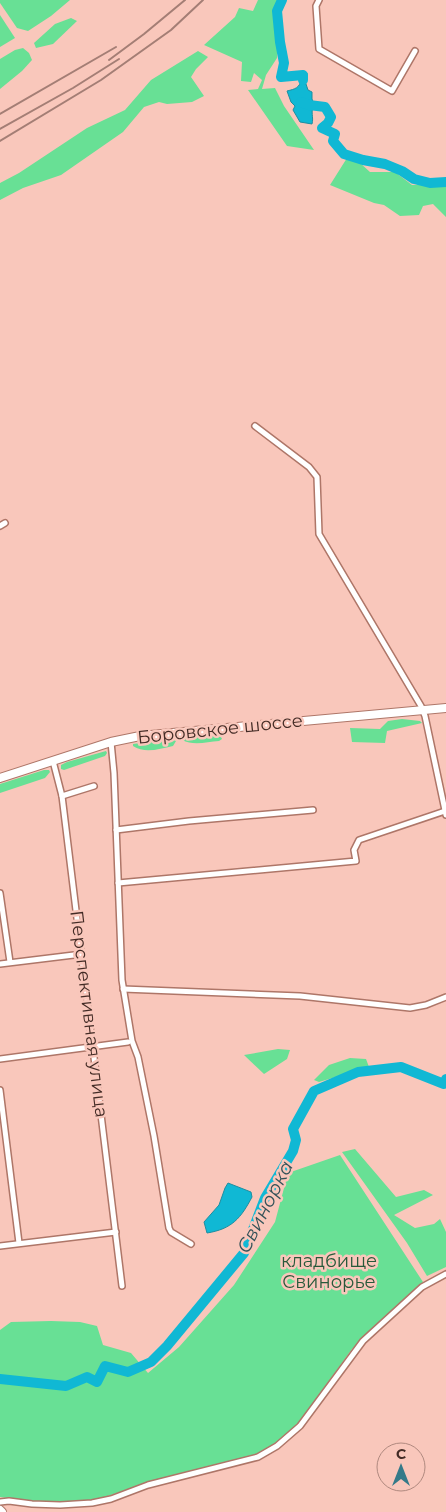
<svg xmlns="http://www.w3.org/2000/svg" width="446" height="1512" font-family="Montserrat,sans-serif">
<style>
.green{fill:#68e095}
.water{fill:#10b8d4;stroke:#1f8ea0}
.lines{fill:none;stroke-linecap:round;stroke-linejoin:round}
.river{stroke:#10b8d4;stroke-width:10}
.street-casing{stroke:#ae7668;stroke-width:8}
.secondary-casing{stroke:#ae7668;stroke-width:10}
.street{stroke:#fff;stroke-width:5}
.secondary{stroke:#fff;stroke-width:8}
.rail{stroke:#a47e75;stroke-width:2}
.labels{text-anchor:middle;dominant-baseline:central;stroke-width:5;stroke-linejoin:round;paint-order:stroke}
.street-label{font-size:18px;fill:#432b25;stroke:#f9c7bb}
.park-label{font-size:18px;fill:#28593a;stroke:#f9c7bb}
.water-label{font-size:19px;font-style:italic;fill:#335158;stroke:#f9c7bb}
</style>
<rect width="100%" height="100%" fill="#f9c7bb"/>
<g class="green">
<path d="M 0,0 L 70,0 L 51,16 L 28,31 L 17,28 L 0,3 Z"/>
<path d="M 258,0 L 278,0 L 279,3 L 276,12 L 278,35 L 277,58 L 266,75 L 262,89 L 275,88 L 284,106 L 314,150 L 287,146 L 248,90 L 258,89 L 262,80 L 254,73 L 251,82 L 241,81 L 242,62 L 204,45 L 235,17 L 239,8 L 253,11 Z"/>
<path d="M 0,15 L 15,38 L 0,47 Z"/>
<path d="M 71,18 L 77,21 L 53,44 L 36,48 L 34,43 L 55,24 Z"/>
<path d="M 23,48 L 29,53 L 32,60 L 22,71 L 0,89 L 0,59 L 15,50 Z"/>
<path d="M 198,51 L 208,57 L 196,69 L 191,77 L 204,96 L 192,102 L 167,104 L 159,102 L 144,107 L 123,132 L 61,175 L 23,188 L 0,200 L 0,183 L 19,173 L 87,128 L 125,110 L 151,80 Z"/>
<path d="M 347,158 L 360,163 L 370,172 L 395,172 L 412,185 L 446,184 L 446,217 L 433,204 L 423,206 L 419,215 L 400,216 L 384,205 L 374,203 L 330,185 Z"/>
<path d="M 402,719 L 420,721 L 422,723 L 387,731 L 385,743 L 352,742 L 350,728 L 380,729 L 388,721 Z"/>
<path d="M 220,735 L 222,739 L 219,741 C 207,742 193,746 182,740 L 182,738 Z"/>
<path d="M 170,739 L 176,741 L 173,746 C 159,749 145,754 133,746 L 133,744 Z"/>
<path d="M 106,751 L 107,753 L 105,756 L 64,770 L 61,769 L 61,765 L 67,762 Z"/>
<path d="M 44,770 L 49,770 L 50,772 L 45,778 L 0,793 L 0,784 Z"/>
<path d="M 278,1049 L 290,1050 L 287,1059 L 264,1074 L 244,1055 Z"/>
<path d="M 350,1058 L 366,1059 L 369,1067 L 319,1082 L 314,1080 L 329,1065 Z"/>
<path d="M 355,1149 L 396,1197 L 424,1190 L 433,1195 L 394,1215 L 415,1228 L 434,1224 L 440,1219 L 446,1232 L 446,1267 L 427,1276 L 407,1243 L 342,1152 Z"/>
<path d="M 340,1155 L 423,1282 L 352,1349 L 297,1425 L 284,1437 L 264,1450 L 250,1457 L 152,1481 L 96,1500 L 64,1503 L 36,1502 L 0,1497 L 0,1330 L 11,1322 L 51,1321 L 80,1322 L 97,1326 L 103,1345 L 131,1353 L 148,1373 L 179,1347 L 234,1285 L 275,1222 L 288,1173 Z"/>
</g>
<g class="water">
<path d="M 303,71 L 307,73 L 307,79 L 305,81 L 308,90 L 312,92 L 312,99 L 314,104 C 310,112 314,117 312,124 L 300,122 L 293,110 L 295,106 L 291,102 L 287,91 C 295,89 300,88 301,79 L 295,76 L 299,73 Z"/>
<path d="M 228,1183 L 251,1192 L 252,1197 C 241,1218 232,1229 207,1233 L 204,1222 L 219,1205 L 225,1188 Z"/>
</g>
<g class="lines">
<g class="river">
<path d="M 282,0 L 277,11 L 280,42 L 284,63 L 281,77 L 303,75 L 303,80"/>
<path d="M 301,102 L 309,105 L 325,107 L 331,117 L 328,123 L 322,128 L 335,134 L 333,141 L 344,154 L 363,160 L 385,164 L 402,171 L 414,179 L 430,183 L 446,182"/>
<path d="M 0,1379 L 66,1386 L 87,1377 L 97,1382 L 105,1366 L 128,1372 L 151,1362 L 167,1346 L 244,1253 L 265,1198 L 293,1151 L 296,1140 L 293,1129 L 314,1091 L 358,1072 L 401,1067 L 444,1084 L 446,1079"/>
</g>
<defs>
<g id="street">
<path d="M 319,0 L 316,6 L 319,49 L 392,91 L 415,51"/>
<path d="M 255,426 L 309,467 L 317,477 L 319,534 L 421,706 L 425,716 L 446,815"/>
<path d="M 0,526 L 5,523"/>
<path d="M 111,742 L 114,773 L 122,980 L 132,1041 L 138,1057 L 154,1136 L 169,1228 L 171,1232 L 191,1244"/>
<path d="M 53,761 L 62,796 L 122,1286"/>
<path d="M 62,796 L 94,786"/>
<path d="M 116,830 L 189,821 L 313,810"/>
<path d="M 118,883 L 356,861 L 354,850 L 359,840 L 445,811"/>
<path d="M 0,893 L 10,962"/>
<path d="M 0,964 L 82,954"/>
<path d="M 123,989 L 300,996 L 410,1008 L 426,1005 L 446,997"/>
<path d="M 0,1059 L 128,1042"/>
<path d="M 0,1090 L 19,1243"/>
<path d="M 0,1246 L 116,1232"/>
<path d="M 0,1502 L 9,1501 L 32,1504 L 60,1505 L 92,1503 L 111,1499 L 148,1485 L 258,1457 L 277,1446 L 300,1426 L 363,1341 L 422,1287 L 446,1274"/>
</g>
<g id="secondary">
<path d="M 0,778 L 111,742 L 140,736 L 446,708"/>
<path d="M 0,1510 L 2,1512"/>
</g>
</defs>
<use href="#street" class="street-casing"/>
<use href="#secondary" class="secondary-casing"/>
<use href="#street" class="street"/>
<use href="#secondary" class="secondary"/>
<g class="rail">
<path d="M 109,60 L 144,34 L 185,0"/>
<path d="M 0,114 L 116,47"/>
<path d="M 0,129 L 73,88 L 119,59"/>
<path d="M 0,141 L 101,80 L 171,30 L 203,0"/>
</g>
</g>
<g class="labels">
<g class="street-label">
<text transform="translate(220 729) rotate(-6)">Боровское шоссе</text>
<text transform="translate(89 1014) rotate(83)">Перспективная улица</text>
</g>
<g class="park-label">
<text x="329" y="1261">кладбище<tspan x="329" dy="21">Свинорье</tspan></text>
</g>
<g class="water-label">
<text transform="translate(265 1207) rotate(-63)">Свинорка</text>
</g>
</g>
<g transform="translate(401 1467)"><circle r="24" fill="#f9c7bb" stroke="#b0897f"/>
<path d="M0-4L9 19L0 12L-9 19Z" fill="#357a89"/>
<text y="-8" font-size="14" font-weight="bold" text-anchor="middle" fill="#432b25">С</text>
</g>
</svg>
